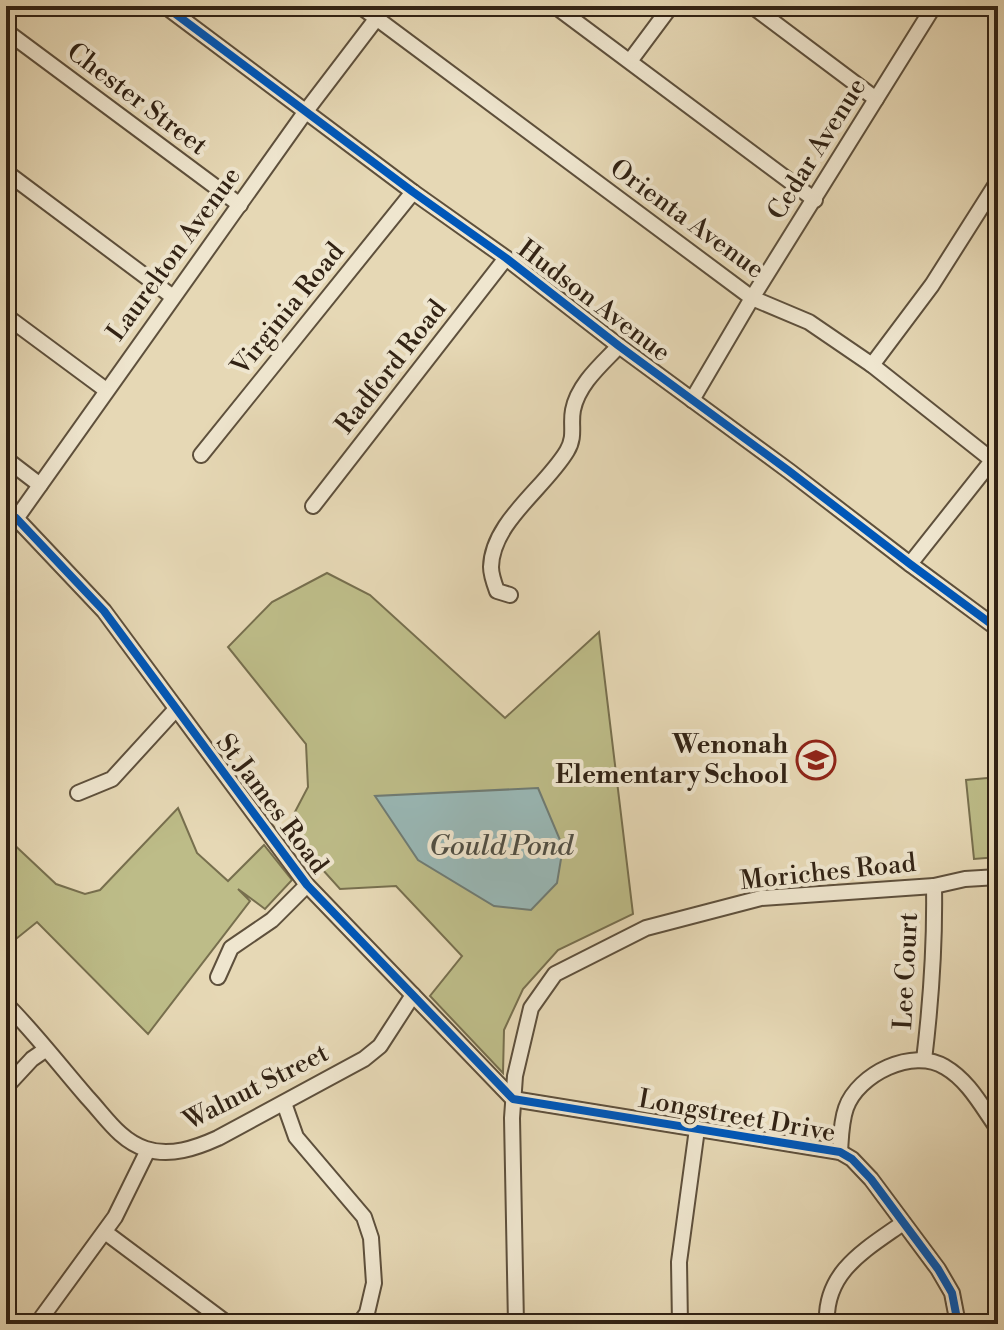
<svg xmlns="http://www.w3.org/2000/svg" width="1004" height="1330" font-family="'Libre Bodoni',serif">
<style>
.green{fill:#bdbc88;stroke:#776f4e;stroke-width:2}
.water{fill:#99b8b6;stroke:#6f7c75;stroke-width:2}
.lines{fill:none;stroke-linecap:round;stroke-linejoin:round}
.minor-casing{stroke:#5e503c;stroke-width:18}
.minor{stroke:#efe6cf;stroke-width:14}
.cycleway-casing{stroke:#efe6cf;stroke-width:13}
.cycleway{stroke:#0057b8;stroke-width:8}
.labels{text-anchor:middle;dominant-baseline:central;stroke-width:8;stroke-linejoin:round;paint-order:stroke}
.street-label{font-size:26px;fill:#312214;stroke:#efe6cf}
.poi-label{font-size:26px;font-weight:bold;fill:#312214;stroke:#efe6cf;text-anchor:end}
.water-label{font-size:28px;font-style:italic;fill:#504f45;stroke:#efe6cf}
</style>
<rect width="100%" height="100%" fill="#e6d8b5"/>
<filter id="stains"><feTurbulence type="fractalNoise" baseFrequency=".0025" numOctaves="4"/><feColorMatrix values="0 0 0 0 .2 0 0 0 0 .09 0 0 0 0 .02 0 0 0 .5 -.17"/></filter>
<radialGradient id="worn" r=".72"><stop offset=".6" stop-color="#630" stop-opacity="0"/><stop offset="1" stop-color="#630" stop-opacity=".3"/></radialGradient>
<g class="green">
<path d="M 327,573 L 370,595 L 505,718 L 599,632 L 633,914 L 558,950 L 523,989 L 504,1030 L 503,1073 L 430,996 L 462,956 L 396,886 L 340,889 L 286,829 L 308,787 L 306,744 L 228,647 L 272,602 Z"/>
<path d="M 998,777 L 998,857 L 974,859 L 966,780 Z"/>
<path d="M 178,808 L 197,853 L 228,881 L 264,845 L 292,880 L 265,909 L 238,889 L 250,901 L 148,1034 L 37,922 L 6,947 L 6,837 L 56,884 L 85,894 L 100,890 Z"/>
</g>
<path class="water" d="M 538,788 L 563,847 L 557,883 L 531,910 L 494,906 L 418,860 L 375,796 Z"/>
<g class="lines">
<defs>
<g id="minor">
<path d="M 165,6 L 413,192 L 506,258 L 619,346 L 789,471 L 910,564 L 998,629"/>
<path d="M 360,6 L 752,298 L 809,322 L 872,365 L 992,460"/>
<path d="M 555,6 L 815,200"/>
<path d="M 752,6 L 876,99"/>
<path d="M 6,31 L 240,205"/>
<path d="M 630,61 L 671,6"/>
<path d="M 6,172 L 173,297"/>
<path d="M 6,316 L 106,390"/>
<path d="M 872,365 L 932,285 L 998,181"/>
<path d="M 692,400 L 752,298 L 934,6"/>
<path d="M 201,455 L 413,192"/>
<path d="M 6,459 L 40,485"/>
<path d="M 313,506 L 506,258"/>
<path d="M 16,518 L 104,611 L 307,885 L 513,1099 L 840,1152 L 852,1159 L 871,1179 L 938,1269 L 952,1293 L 958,1324"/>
<path d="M 6,533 L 306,111 L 386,6"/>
<path d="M 910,564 L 998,453"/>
<path d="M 510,595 L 497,591 C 494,583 491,575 491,567 C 492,522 545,488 567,451 C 576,436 570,425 573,410 C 578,384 602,364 619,346"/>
<path d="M 78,793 L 112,779 L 176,709"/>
<path d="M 218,977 L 231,948 L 272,920 L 307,885"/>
<path d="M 6,1004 C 35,1033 60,1066 87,1097 C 105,1116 120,1141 146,1149 C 170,1157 196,1148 218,1138 L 364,1059 L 380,1046 L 413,995"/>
<path d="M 924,1060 C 931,1002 935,944 934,886"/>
<path d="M 6,1087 L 32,1059 L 45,1050"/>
<path d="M 284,1103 L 296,1137 L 364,1217 L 371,1238 L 374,1283 L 367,1313 L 359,1324"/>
<path d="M 840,1152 C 841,1138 841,1122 846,1108 C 858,1074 913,1047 945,1067 C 969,1081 982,1107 998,1129"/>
<path d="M 105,1232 L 228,1324"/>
<path d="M 42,1317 L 115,1217 L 148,1150"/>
<path d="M 516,1324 L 512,1118 L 515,1076 L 531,1008 L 555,974 L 646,928 L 761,898 L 934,886 L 965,879 L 998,877"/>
<path d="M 680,1324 L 679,1262 L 697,1129"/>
<path d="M 827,1324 C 824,1272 865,1250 903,1223"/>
</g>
</defs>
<use href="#minor" class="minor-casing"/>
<use href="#minor" class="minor"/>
<defs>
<g id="cycleway">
<path d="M 165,6 L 413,192 L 506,258 L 619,346 L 789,471 L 910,564 L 998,629"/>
<path d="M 16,518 L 104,611 L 307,885 L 513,1099 L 840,1152 L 852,1159 L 871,1179 L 938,1269 L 952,1293 L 958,1324"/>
</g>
</defs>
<use href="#cycleway" class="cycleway-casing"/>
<use href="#cycleway" class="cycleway"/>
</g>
<defs>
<symbol id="school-ring" viewBox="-11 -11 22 22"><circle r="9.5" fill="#efe6cf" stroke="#8f2418" stroke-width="1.5"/><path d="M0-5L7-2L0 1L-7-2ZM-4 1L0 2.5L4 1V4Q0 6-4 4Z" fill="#8f2418"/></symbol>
</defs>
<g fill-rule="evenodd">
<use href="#school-ring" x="794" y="738" width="44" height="44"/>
</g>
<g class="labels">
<g class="street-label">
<text transform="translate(137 99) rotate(37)">Chester Street</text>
<text transform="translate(817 149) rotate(-58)">Cedar Avenue</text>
<text transform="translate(687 219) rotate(36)">Orienta Avenue</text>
<text transform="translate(174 254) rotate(-54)">Laurelton Avenue</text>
<text transform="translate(594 301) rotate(37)">Hudson Avenue</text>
<text transform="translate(288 309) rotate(-51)">Virginia Road</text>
<text transform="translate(391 367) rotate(-52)">Radford Road</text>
<text transform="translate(272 804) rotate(53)">St James Road</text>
<text transform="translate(828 872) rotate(-6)">Moriches Road</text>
<text transform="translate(906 971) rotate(-87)">Lee Court</text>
<text transform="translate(256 1087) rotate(-27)">Walnut Street</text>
<text transform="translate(737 1116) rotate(10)">Longstreet Drive</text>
</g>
<g class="poi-label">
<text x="788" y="745">Wenonah<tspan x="788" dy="30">Elementary School</tspan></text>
</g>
<g class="water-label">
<text x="501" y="846">Gould Pond</text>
</g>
</g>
<rect width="1004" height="1330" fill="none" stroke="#e6d8b5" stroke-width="32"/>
<rect x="8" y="8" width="988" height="1314" fill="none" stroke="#312214" stroke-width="4"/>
<rect x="16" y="16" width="972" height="1298" fill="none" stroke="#312214" stroke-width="2"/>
<rect width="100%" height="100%" filter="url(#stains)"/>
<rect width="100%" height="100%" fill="url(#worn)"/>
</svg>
